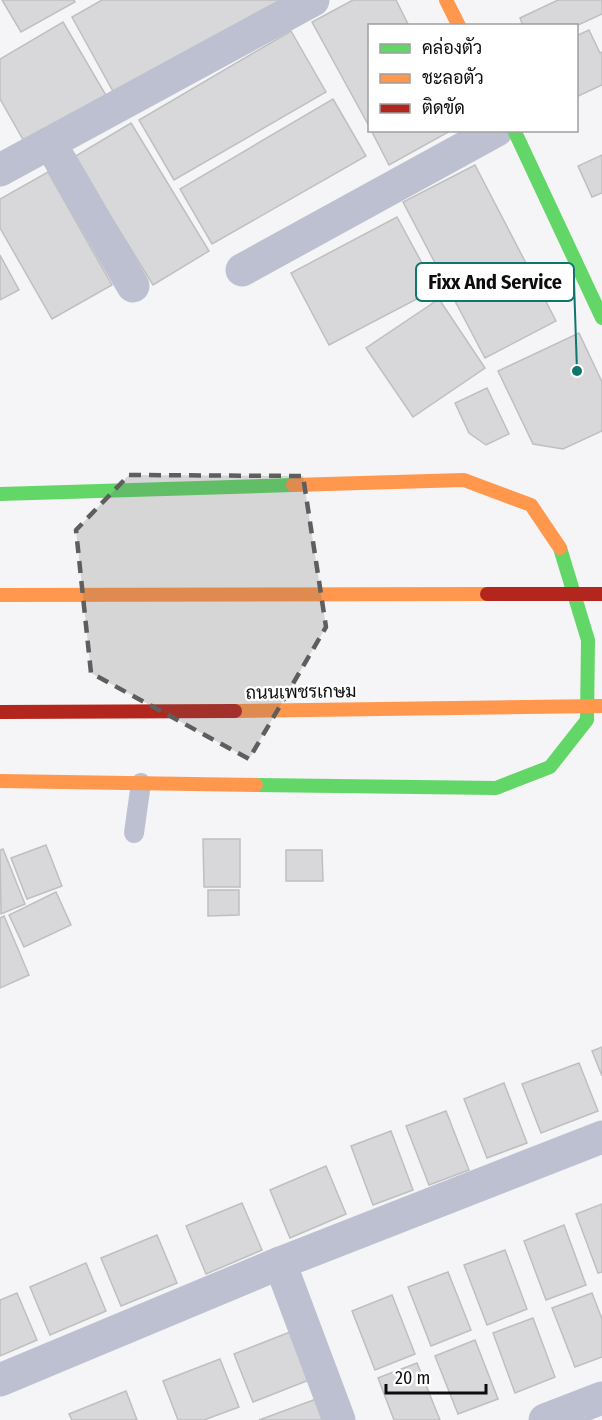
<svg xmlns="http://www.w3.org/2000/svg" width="602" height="1420" font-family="'Fira Sans Condensed',Sarabun,sans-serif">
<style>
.building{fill:#d8d7d9;stroke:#c0bfc0;stroke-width:1.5}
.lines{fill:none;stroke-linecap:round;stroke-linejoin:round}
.lane{stroke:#bcc0d1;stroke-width:20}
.street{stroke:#bcc0d1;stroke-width:33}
.fast{stroke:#63d668;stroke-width:14}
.slow{stroke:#ff974d;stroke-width:14}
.jam{stroke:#b3261e;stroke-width:14}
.marked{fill:#5e5e5f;fill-opacity:0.2;stroke:#5e5e5f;stroke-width:4.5;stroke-dasharray:12 8;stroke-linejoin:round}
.labels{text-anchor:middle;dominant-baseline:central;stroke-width:4.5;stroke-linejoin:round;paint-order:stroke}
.street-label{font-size:18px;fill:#0d0d0e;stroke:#fff}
.leader{fill:none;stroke:#0f766e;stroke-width:2}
.callout-dot{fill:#0f766e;stroke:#fff;stroke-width:2}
.callout{fill:#fff;stroke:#0f766e;stroke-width:2}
.callout-label{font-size:20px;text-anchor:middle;font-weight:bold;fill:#0d0d0e}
</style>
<rect width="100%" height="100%" fill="#f5f4f6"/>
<g class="building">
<path d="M 2,0 L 74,0 L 75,2 L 21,32 Z"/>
<path d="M 102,0 L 284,0 L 115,95 L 72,17 Z"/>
<path d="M 353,0 L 396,0 L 409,26 L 370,26 L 370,128 L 312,22 Z"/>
<path d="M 558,0 L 602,0 L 602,14 L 576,26 L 523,26 L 520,18 Z"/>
<path d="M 63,22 L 107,97 L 25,143 L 0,99 L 0,59 Z"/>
<path d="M 589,30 L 600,53 L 602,52 L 602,85 L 576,97 L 576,36 Z"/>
<path d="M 291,31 L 326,92 L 174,180 L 139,120 Z"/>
<path d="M 333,99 L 366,156 L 212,244 L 180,189 Z"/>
<path d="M 131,123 L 209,251 L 153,285 L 74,157 Z"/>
<path d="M 371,130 L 452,130 L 389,165 Z"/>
<path d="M 602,155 L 602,193 L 592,197 L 578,166 Z"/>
<path d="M 475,165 L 556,321 L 485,358 L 403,202 Z"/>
<path d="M 48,172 L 112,285 L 52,319 L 0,228 L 0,199 Z"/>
<path d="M 397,217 L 436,289 L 329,345 L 291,273 Z"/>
<path d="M 0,255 L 19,290 L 0,300 Z"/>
<path d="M 439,299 L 485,368 L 413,417 L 366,348 Z"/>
<path d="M 579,333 L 602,382 L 602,431 L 563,449 L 533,444 L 498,371 Z"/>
<path d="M 487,388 L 509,434 L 486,445 L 469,433 L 455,403 Z"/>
<path d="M 203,839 L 240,839 L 240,887 L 204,887 Z"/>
<path d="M 46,845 L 62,886 L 27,899 L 11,858 Z"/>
<path d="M 3,849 L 25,904 L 1,914 L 0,850 Z"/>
<path d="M 286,850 L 322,850 L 323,881 L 286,881 Z"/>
<path d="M 208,890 L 239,890 L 239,915 L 208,916 Z"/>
<path d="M 56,892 L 71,925 L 24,947 L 9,915 Z"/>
<path d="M 4,916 L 29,975 L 0,988 L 0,918 Z"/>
<path d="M 602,1047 L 602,1076 L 592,1051 Z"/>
<path d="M 579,1063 L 598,1111 L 541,1133 L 522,1084 Z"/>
<path d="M 504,1083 L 527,1143 L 487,1158 L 464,1099 Z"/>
<path d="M 446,1111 L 469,1170 L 429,1185 L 406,1126 Z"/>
<path d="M 391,1131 L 413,1190 L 373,1205 L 351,1146 Z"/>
<path d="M 326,1166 L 346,1214 L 290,1238 L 270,1190 Z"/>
<path d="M 242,1203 L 262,1250 L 206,1274 L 186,1226 Z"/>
<path d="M 602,1204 L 602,1272 L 598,1273 L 576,1214 Z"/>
<path d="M 564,1225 L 586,1285 L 546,1300 L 524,1241 Z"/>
<path d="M 157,1235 L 177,1283 L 121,1306 L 101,1258 Z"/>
<path d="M 505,1250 L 527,1309 L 487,1325 L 464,1265 Z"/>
<path d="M 86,1263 L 106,1311 L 50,1335 L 30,1287 Z"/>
<path d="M 448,1272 L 471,1330 L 431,1346 L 408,1287 Z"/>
<path d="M 17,1293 L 37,1340 L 0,1356 L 0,1300 Z"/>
<path d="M 592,1293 L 602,1319 L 602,1357 L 575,1367 L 552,1308 Z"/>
<path d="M 392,1295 L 415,1354 L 375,1370 L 352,1311 Z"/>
<path d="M 533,1318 L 555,1377 L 515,1393 L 493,1333 Z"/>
<path d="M 290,1332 L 309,1380 L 253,1402 L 234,1354 Z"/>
<path d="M 475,1340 L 498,1399 L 458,1414 L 435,1356 Z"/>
<path d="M 220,1359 L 239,1407 L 204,1420 L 178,1420 L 163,1381 Z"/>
<path d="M 417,1363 L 440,1420 L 394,1420 L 378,1378 Z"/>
<path d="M 126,1391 L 137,1420 L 72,1420 L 69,1414 Z"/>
<path d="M 319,1398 L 327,1420 L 259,1420 Z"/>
</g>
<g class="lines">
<path class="lane" d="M 134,833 L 141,783"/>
<g class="street">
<path d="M 50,143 L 133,286"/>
<path d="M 0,170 L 313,0"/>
<path d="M 242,270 L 497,130"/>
<path d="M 280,1263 L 339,1420"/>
<path d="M 0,1380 L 280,1263 L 602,1137"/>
<path d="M 545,1420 L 602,1398"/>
</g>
<g class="fast">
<path d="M 514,130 L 602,318"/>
<path d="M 0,494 L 293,485"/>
<path d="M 256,785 L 496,788 L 550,767 L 587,720 L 588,640 L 560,548"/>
</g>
<g class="slow">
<path d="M 446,0 L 459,26"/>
<path d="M 293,485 L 464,480 L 531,505 L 560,548"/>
<path d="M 0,595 L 487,594"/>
<path d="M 235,711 L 602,706"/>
<path d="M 0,781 L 256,785"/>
</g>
<g class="jam">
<path d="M 487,594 L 602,594"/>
<path d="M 0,712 L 235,711"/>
</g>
</g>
<path class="marked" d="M 129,475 L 303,476 L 326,627 L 249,759 L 91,673 L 76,530 Z"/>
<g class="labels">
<g class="street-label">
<text transform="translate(301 692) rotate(-1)">ถนนเพชรเกษม</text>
</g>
</g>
<path class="leader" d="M577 371L574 282"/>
<circle class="callout-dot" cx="577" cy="371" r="6"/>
<rect class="callout" x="416" y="263" width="158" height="38" rx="6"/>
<g class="callout-label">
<text x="495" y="289">Fixx And Service</text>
</g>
<rect x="368" y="24" width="210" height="108" fill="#ffffff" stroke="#9e9e9f" stroke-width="1.5"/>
<rect x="380" y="44" width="30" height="9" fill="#63d668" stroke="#9e9e9f" stroke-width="1.5"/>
<text x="422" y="54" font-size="18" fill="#0d0d0e">คล่องตัว</text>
<rect x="380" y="74" width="30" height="9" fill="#ff974d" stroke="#9e9e9f" stroke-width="1.5"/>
<text x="422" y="84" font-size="18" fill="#0d0d0e">ชะลอตัว</text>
<rect x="380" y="104" width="30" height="9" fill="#b3261e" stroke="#9e9e9f" stroke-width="1.5"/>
<text x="422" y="114" font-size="18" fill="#0d0d0e">ติดขัด</text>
<path d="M386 1384v9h100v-9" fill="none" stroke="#0d0d0e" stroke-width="3"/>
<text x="395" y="1384" font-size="18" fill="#0d0d0e" stroke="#ffffff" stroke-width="4.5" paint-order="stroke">20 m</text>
</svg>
